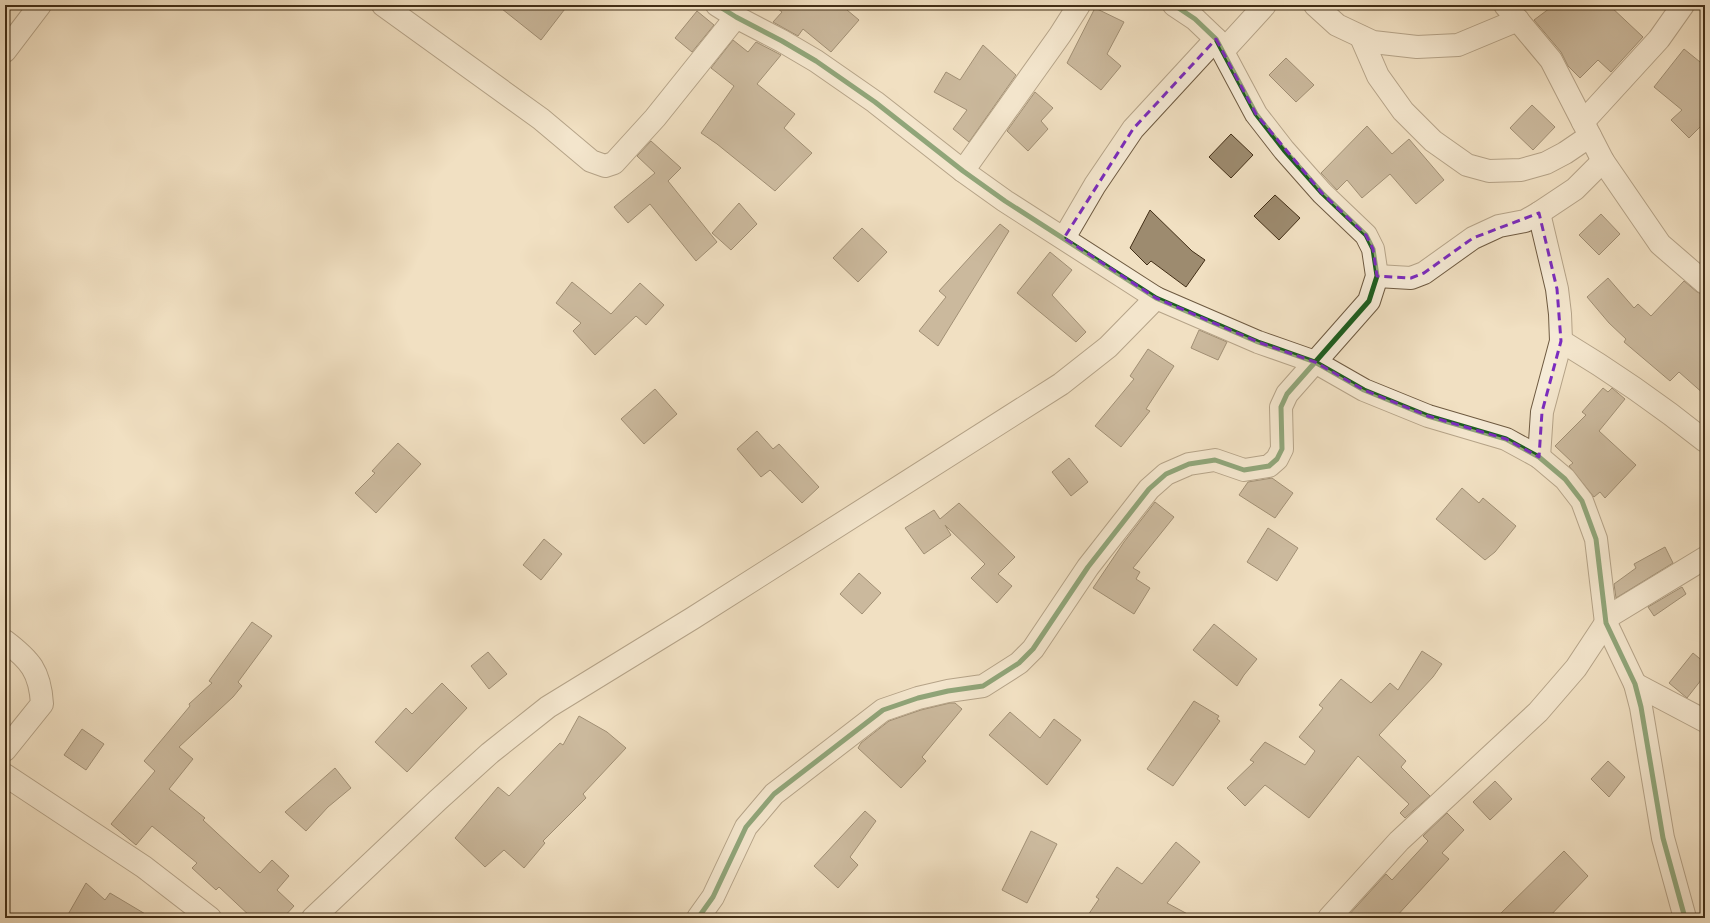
<svg xmlns="http://www.w3.org/2000/svg" width="1710" height="923" font-family="'Libre Caslon Text',serif">
<style>
.building{fill:#9d8b6f;stroke:#422e16}
.lines{fill:none;stroke-linecap:round;stroke-linejoin:round}
.street-casing{stroke:#6e5a41;stroke-width:24}
.street{stroke:#f6ebd7;stroke-width:22}
.cycleway-casing{stroke:#f6ebd7;stroke-width:8}
.cycleway{stroke:#1b5e20;stroke-width:5}
.marked{fill:none;stroke:#7b2cbf;stroke-width:3;stroke-dasharray:8 5;stroke-linejoin:round}
</style>
<rect width="100%" height="100%" fill="#f1e0c2"/>
<filter id="stains"><feTurbulence type="fractalNoise" baseFrequency=".005" numOctaves="4"/><feColorMatrix values="0 0 0 0 .2 0 0 0 0 .09 0 0 0 0 .02 0 0 0 .5 -.17"/></filter>
<radialGradient id="worn" r=".72"><stop offset=".6" stop-color="#630" stop-opacity="0"/><stop offset="1" stop-color="#630" stop-opacity=".3"/></radialGradient>
<g class="building">
<path d="M 497,5 L 568,5 L 541,40 Z"/>
<path d="M 773,5 L 841,5 L 859,20 L 831,52 L 803,29 L 798,36 L 773,22 L 782,12 Z"/>
<path d="M 1554,5 L 1609,5 L 1643,37 L 1611,72 L 1598,60 L 1580,78 L 1568,66 L 1561,52 L 1534,20 Z"/>
<path d="M 1095,8 L 1124,22 L 1107,54 L 1121,66 L 1101,90 L 1067,63 Z"/>
<path d="M 697,11 L 714,25 L 692,52 L 675,38 Z"/>
<path d="M 733,40 L 748,52 L 756,42 L 781,55 L 757,84 L 795,114 L 784,128 L 812,153 L 775,191 L 717,144 L 701,133 L 734,86 L 711,68 Z"/>
<path d="M 983,45 L 1016,75 L 969,142 L 953,129 L 967,110 L 934,92 L 946,72 L 960,80 Z"/>
<path d="M 1684,49 L 1705,66 L 1705,128 L 1702,125 L 1689,138 L 1671,120 L 1682,110 L 1654,87 Z"/>
<path d="M 1286,58 L 1314,85 L 1296,102 L 1269,75 Z"/>
<path d="M 1035,92 L 1053,108 L 1041,121 L 1048,129 L 1028,151 L 1007,131 Z"/>
<path d="M 1532,105 L 1555,127 L 1533,150 L 1510,128 Z"/>
<path d="M 1367,126 L 1392,154 L 1409,139 L 1444,180 L 1416,204 L 1390,174 L 1362,198 L 1347,180 L 1337,190 L 1321,173 Z"/>
<path d="M 1231,134 L 1253,155 L 1231,178 L 1209,157 Z"/>
<path d="M 651,141 L 681,168 L 668,181 L 717,242 L 696,261 L 650,204 L 628,223 L 614,207 L 655,173 L 637,156 Z"/>
<path d="M 1275,195 L 1300,218 L 1279,240 L 1254,216 Z"/>
<path d="M 739,203 L 757,224 L 731,250 L 712,233 Z"/>
<path d="M 1150,210 L 1192,251 L 1205,260 L 1186,287 L 1151,261 L 1147,265 L 1130,248 Z"/>
<path d="M 1601,214 L 1620,234 L 1599,255 L 1579,235 Z"/>
<path d="M 1000,224 L 1009,231 L 938,346 L 919,331 L 946,297 L 939,291 Z"/>
<path d="M 862,228 L 887,252 L 858,282 L 833,258 Z"/>
<path d="M 1050,252 L 1072,270 L 1052,295 L 1086,332 L 1076,342 L 1017,293 Z"/>
<path d="M 1608,278 L 1634,308 L 1638,304 L 1651,316 L 1684,281 L 1697,292 L 1705,295 L 1705,395 L 1679,372 L 1670,381 L 1624,342 L 1626,339 L 1609,323 L 1587,297 Z"/>
<path d="M 572,282 L 611,314 L 640,283 L 664,305 L 646,325 L 636,316 L 595,355 L 573,331 L 581,323 L 556,303 Z"/>
<path d="M 1199,330 L 1227,342 L 1218,360 L 1191,348 Z"/>
<path d="M 1148,349 L 1174,366 L 1146,409 L 1150,411 L 1121,447 L 1095,426 L 1134,379 L 1130,376 Z"/>
<path d="M 1603,388 L 1608,392 L 1612,388 L 1625,399 L 1599,431 L 1636,465 L 1605,498 L 1600,492 L 1594,497 L 1569,466 L 1573,463 L 1555,446 L 1586,415 L 1582,412 Z"/>
<path d="M 655,389 L 677,414 L 644,444 L 621,419 Z"/>
<path d="M 757,431 L 773,449 L 779,444 L 819,487 L 802,503 L 770,470 L 761,477 L 737,449 Z"/>
<path d="M 398,443 L 421,464 L 376,513 L 355,493 L 375,473 L 372,471 Z"/>
<path d="M 1069,458 L 1088,482 L 1071,496 L 1052,472 Z"/>
<path d="M 1272,478 L 1293,493 L 1275,518 L 1239,495 L 1248,482 Z"/>
<path d="M 1462,488 L 1479,503 L 1483,498 L 1516,526 L 1495,552 L 1485,560 L 1436,519 Z"/>
<path d="M 1155,502 L 1174,517 L 1133,568 L 1140,572 L 1136,579 L 1150,588 L 1134,614 L 1093,588 L 1124,542 Z"/>
<path d="M 959,503 L 1015,557 L 998,574 L 1012,586 L 997,603 L 971,578 L 985,564 L 945,525 L 951,535 L 924,554 L 905,528 L 934,510 L 940,519 Z"/>
<path d="M 1268,528 L 1298,548 L 1277,581 L 1247,562 Z"/>
<path d="M 544,539 L 562,554 L 541,580 L 523,565 Z"/>
<path d="M 1665,547 L 1673,563 L 1616,598 L 1614,584 L 1636,568 L 1634,564 Z"/>
<path d="M 859,573 L 881,593 L 862,614 L 840,594 Z"/>
<path d="M 1682,587 L 1686,594 L 1654,616 L 1648,607 Z"/>
<path d="M 252,622 L 272,636 L 238,682 L 242,686 L 233,697 L 179,747 L 193,759 L 169,789 L 205,818 L 203,820 L 260,873 L 272,860 L 289,876 L 277,890 L 294,906 L 283,918 L 252,918 L 219,887 L 216,890 L 192,868 L 197,863 L 152,826 L 136,845 L 111,824 L 155,771 L 144,761 L 190,706 L 189,704 L 212,683 L 209,681 Z"/>
<path d="M 1214,624 L 1257,659 L 1244,675 L 1237,686 L 1193,650 Z"/>
<path d="M 1422,651 L 1442,664 L 1433,677 L 1379,735 L 1406,761 L 1401,767 L 1430,796 L 1405,818 L 1400,813 L 1409,804 L 1358,756 L 1309,818 L 1265,785 L 1245,806 L 1227,788 L 1254,762 L 1250,760 L 1265,742 L 1305,765 L 1315,751 L 1299,737 L 1323,708 L 1319,705 L 1341,679 L 1371,703 L 1390,683 L 1398,690 Z"/>
<path d="M 488,652 L 507,674 L 489,689 L 471,666 Z"/>
<path d="M 1693,653 L 1705,663 L 1705,675 L 1687,698 L 1669,683 Z"/>
<path d="M 442,683 L 467,708 L 407,772 L 375,742 L 406,708 L 412,714 Z"/>
<path d="M 1194,701 L 1219,716 L 1217,719 L 1220,721 L 1173,786 L 1147,769 Z"/>
<path d="M 950,703 L 955,703 L 962,709 L 922,757 L 926,761 L 901,788 L 858,748 L 861,743 L 889,721 L 921,710 Z"/>
<path d="M 1010,712 L 1040,738 L 1054,719 L 1081,740 L 1047,785 L 989,735 Z"/>
<path d="M 579,716 L 607,732 L 626,748 L 583,794 L 586,798 L 543,841 L 545,843 L 524,868 L 504,850 L 485,867 L 455,838 L 498,787 L 509,796 L 560,743 L 563,745 Z"/>
<path d="M 82,729 L 104,744 L 86,770 L 64,755 Z"/>
<path d="M 1608,761 L 1625,777 L 1609,797 L 1591,779 Z"/>
<path d="M 335,768 L 351,788 L 328,807 L 306,831 L 285,812 Z"/>
<path d="M 1495,781 L 1512,799 L 1490,820 L 1473,802 Z"/>
<path d="M 865,811 L 876,821 L 850,857 L 858,865 L 838,888 L 814,866 Z"/>
<path d="M 1447,813 L 1464,830 L 1442,853 L 1449,859 L 1395,918 L 1346,918 L 1386,874 L 1392,880 L 1428,841 L 1423,836 Z"/>
<path d="M 1031,831 L 1057,844 L 1027,903 L 1002,890 Z"/>
<path d="M 1176,842 L 1200,862 L 1167,903 L 1195,918 L 1086,918 L 1099,899 L 1096,897 L 1117,867 L 1142,884 Z"/>
<path d="M 1564,851 L 1588,876 L 1548,918 L 1496,918 Z"/>
<path d="M 86,883 L 105,900 L 110,893 L 152,918 L 66,918 Z"/>
</g>
<g class="lines">
<defs>
<g id="street">
<path d="M 383,5 L 541,119 L 591,161 L 605,166 L 614,163 L 655,118 L 736,17"/>
<path d="M 717,5 L 736,17 L 782,41 L 816,61 L 875,102 L 963,171 L 1005,201 L 1156,298 L 1258,342 L 1315,362 L 1364,390 L 1428,416 L 1506,439 L 1539,457 L 1565,479 L 1582,501 L 1596,539 L 1606,623 L 1635,684 L 1641,707 L 1663,838 L 1685,918"/>
<path d="M 1315,5 L 1337,25 L 1373,42 L 1417,47 L 1458,45 L 1518,20"/>
<path d="M 1505,5 L 1551,60 L 1603,161 L 1660,244 L 1705,283"/>
<path d="M 1361,37 L 1378,76 L 1403,111 L 1433,141 L 1467,165 L 1489,171 L 1521,170 L 1546,163 L 1565,153 L 1590,136"/>
<path d="M 5,51 L 40,5"/>
<path d="M 1223,51 L 1265,5"/>
<path d="M 1583,122 L 1659,39 L 1683,5"/>
<path d="M 963,171 L 1060,35 L 1079,5"/>
<path d="M 1539,213 L 1557,289 L 1560,314 L 1561,341 L 1542,412 L 1539,457"/>
<path d="M 1064,238 L 1095,185 L 1133,129 L 1216,39"/>
<path d="M 1377,276 L 1411,278 L 1424,273 L 1473,238 L 1499,226 L 1525,221 L 1539,213 L 1575,189 L 1603,161"/>
<path d="M 1561,341 C 1611,371 1659,404 1705,441"/>
<path d="M 5,641 C 30,660 40,671 42,704 L 5,750"/>
<path d="M 1635,684 L 1705,721"/>
<path d="M 5,775 L 144,867 L 210,918"/>
<path d="M 313,918 L 438,800 L 490,753 L 548,707 L 693,618 L 1061,384 L 1108,347 L 1156,298"/>
<path d="M 698,918 L 713,897 L 746,827 L 774,794 L 883,710 L 918,698 L 948,691 L 983,686 L 1019,663 L 1033,649 L 1088,567 L 1149,489 L 1166,474 L 1189,464 L 1215,460 L 1244,470 L 1269,466 L 1277,459 L 1282,449 L 1281,407 L 1287,394 L 1369,301 L 1377,276 L 1373,249 L 1366,235 L 1322,193 L 1284,150 L 1256,114 L 1216,39 L 1195,19 L 1174,5"/>
<path d="M 1329,918 L 1399,841 L 1538,712 L 1576,668 L 1611,615 L 1705,558"/>
</g>
</defs>
<use href="#street" class="street-casing"/>
<use href="#street" class="street"/>
<defs>
<g id="cycleway">
<path d="M 717,5 L 736,17 L 782,41 L 816,61 L 875,102 L 963,171 L 1005,201 L 1156,298 L 1258,342 L 1315,362 L 1364,390 L 1428,416 L 1506,439 L 1539,457 L 1565,479 L 1582,501 L 1596,539 L 1606,623 L 1635,684 L 1641,707 L 1663,838 L 1685,918"/>
<path d="M 698,918 L 713,897 L 746,827 L 774,794 L 883,710 L 918,698 L 948,691 L 983,686 L 1019,663 L 1033,649 L 1088,567 L 1149,489 L 1166,474 L 1189,464 L 1215,460 L 1244,470 L 1269,466 L 1277,459 L 1282,449 L 1281,407 L 1287,394 L 1369,301 L 1377,276 L 1373,249 L 1366,235 L 1322,193 L 1284,150 L 1256,114 L 1216,39 L 1195,19 L 1174,5"/>
</g>
</defs>
<use href="#cycleway" class="cycleway-casing"/>
<use href="#cycleway" class="cycleway"/>
</g>
<path d="M0 0H1710V923H0ZM 1216,39 L 1256,114 L 1322,193 L 1366,235 L 1373,249 L 1377,276 L 1411,278 L 1424,273 L 1473,238 L 1539,213 L 1557,289 L 1561,341 L 1542,412 L 1539,457 L 1506,439 L 1428,416 L 1364,390 L 1315,362 L 1258,342 L 1156,298 L 1064,238 L 1133,129 Z" fill="#f1e0c2" fill-opacity=".55" fill-rule="evenodd"/>
<path class="marked" d="M 1216,39 L 1256,114 L 1322,193 L 1366,235 L 1373,249 L 1377,276 L 1411,278 L 1424,273 L 1473,238 L 1539,213 L 1557,289 L 1561,341 L 1542,412 L 1539,457 L 1506,439 L 1428,416 L 1364,390 L 1315,362 L 1258,342 L 1156,298 L 1064,238 L 1133,129 Z"/>
<rect width="1710" height="923" fill="none" stroke="#f1e0c2" stroke-width="20"/>
<rect x="6" y="6" width="1698" height="911" fill="none" stroke="#422e16" stroke-width="2"/>
<rect x="10" y="10" width="1690" height="903" fill="none" stroke="#422e16"/>
<rect width="100%" height="100%" filter="url(#stains)"/>
<rect width="100%" height="100%" fill="url(#worn)"/>
</svg>
